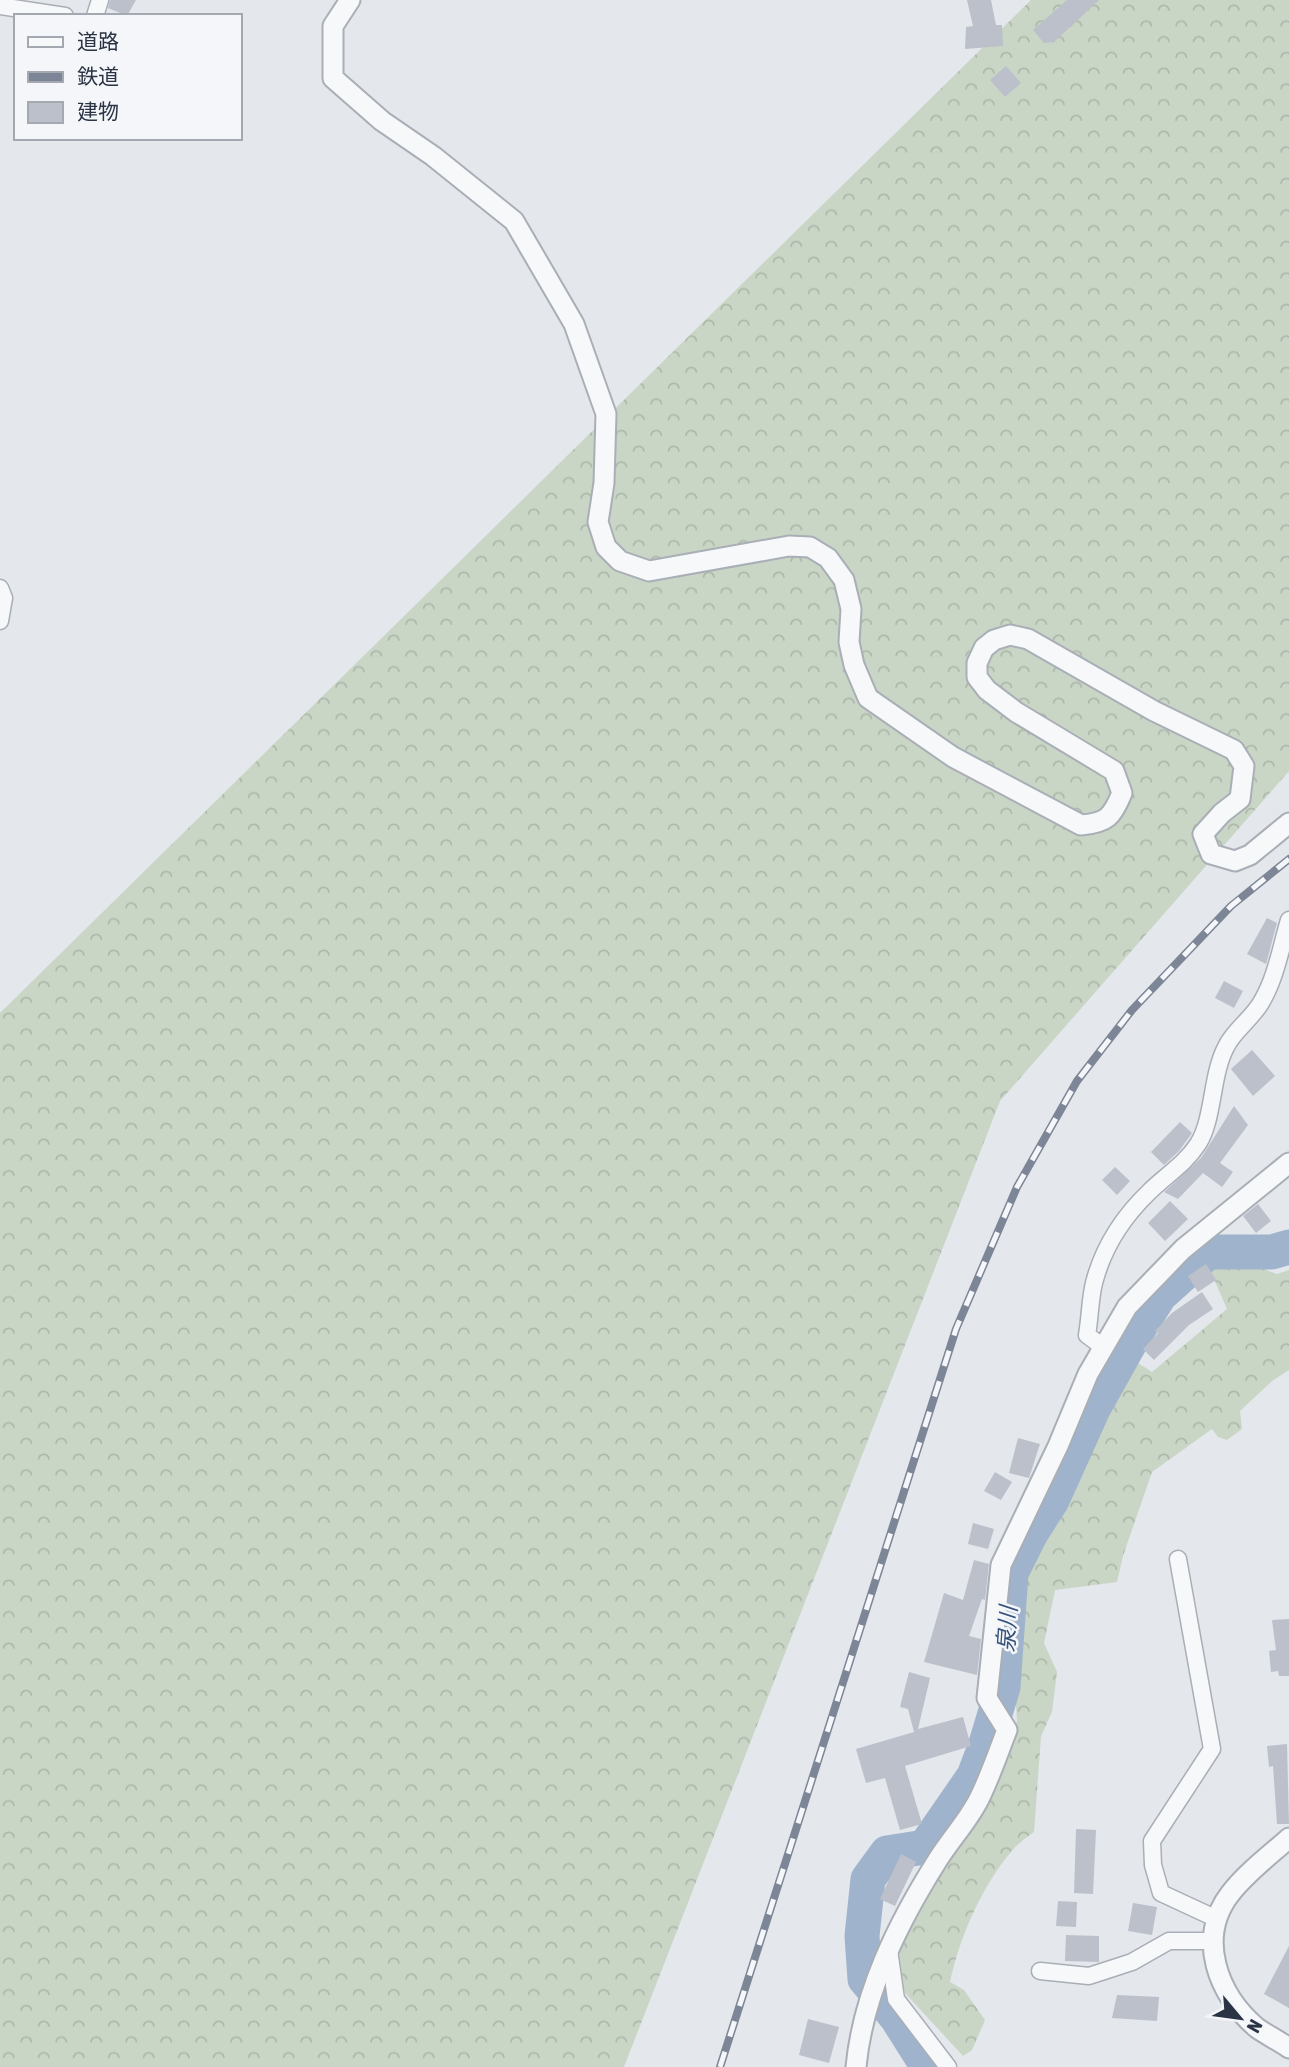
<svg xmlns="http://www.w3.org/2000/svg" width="1289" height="2067" font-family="'Asap Condensed','Noto Sans JP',sans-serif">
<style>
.forest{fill:url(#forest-crowns)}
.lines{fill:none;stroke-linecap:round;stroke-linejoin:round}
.river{stroke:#9fb4cc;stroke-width:35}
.building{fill:#bbc0ca}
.minor-casing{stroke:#a9aeb7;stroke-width:19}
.tertiary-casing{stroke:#a9aeb7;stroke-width:23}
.minor{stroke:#f7f8fa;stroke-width:16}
.tertiary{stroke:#f7f8fa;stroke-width:19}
.rail-casing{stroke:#7d8696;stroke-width:8}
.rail{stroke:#f4f6f9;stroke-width:5;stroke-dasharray:16;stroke-linecap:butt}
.labels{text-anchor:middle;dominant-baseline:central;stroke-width:5;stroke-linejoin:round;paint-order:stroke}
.water-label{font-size:23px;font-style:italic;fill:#34527a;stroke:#f4f6f9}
</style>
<defs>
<pattern id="forest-crowns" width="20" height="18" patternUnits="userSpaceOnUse" patternTransform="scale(1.75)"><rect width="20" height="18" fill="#c9d6c5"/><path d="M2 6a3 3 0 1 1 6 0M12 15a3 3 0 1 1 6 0" fill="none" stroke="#adb8ab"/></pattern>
</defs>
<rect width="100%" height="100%" fill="#e4e7ec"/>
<g class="forest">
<path d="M 1031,0 L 1289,0 L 1289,771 L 1000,1101 L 624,2067 L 0,2067 L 0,1013 Z"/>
<path d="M 1242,1261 L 1277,1274 L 1289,1270 L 1289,1370 L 1272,1381 L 1240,1411 L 1242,1429 L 1227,1440 L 1218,1437 L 1212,1429 L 1152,1472 L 1123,1556 L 1117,1582 L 1055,1590 L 1044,1643 L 1057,1672 L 1052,1712 L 1041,1736 L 1034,1832 C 1026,1838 1016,1845 1010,1853 C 980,1890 960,1937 950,1982 L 964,1990 L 985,2020 L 972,2050 L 963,2056 L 905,1993 L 897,1972 L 902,1938 L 988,1799 L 1011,1742 L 1017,1721 L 1012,1646 L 1017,1576 L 1130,1358 L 1152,1372 L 1227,1309 L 1210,1270 Z"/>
</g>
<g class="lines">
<path class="river" d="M 928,2067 L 897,2018 L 865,1979 L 862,1936 L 868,1879 L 887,1853 L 925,1847 L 974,1776 L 985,1747 L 1003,1687 L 1011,1573 L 1031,1533 L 1052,1500 L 1093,1409 L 1131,1341 L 1160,1295 L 1208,1252 L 1272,1252 L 1289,1247"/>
</g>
<g class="building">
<path d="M 110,0 L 136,0 L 127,16 L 108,8 Z"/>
<path d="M 967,0 L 991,0 L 996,25 L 1002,25 L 1003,46 L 965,49 L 966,27 L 973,26 Z"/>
<path d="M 1067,0 L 1099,0 L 1054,42 L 1044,43 L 1033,30 Z"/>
<path d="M 1006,66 L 1021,83 L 1005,97 L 990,80 Z"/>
<path d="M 1267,918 L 1277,923 L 1266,964 L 1247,954 Z"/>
<path d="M 1224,981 L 1243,991 L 1234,1008 L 1215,998 Z"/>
<path d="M 1252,1050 L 1275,1076 L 1253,1096 L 1231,1069 Z"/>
<path d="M 1234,1106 L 1248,1125 L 1220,1163 L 1233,1172 L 1222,1187 L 1203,1173 L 1178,1199 L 1164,1192 L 1201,1158 Z"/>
<path d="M 1180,1122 L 1192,1133 L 1179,1151 L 1164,1165 L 1151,1152 Z"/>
<path d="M 1115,1167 L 1130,1181 L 1117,1195 L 1102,1180 Z"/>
<path d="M 1170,1201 L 1188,1219 L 1165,1241 L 1148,1223 Z"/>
<path d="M 1258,1204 L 1271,1221 L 1256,1233 L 1243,1216 Z"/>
<path d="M 1206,1264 L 1216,1280 L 1198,1292 L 1188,1276 Z"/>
<path d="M 1202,1292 L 1213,1309 L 1189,1325 L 1154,1360 L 1143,1349 L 1158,1333 L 1155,1331 L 1172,1313 Z"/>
<path d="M 1018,1438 L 1040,1444 L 1029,1478 L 1009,1473 Z"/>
<path d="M 995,1472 L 1012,1482 L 1001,1500 L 984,1491 Z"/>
<path d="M 973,1523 L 994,1529 L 988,1549 L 968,1544 Z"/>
<path d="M 974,1560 L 989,1564 L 985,1600 L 982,1599 L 969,1636 L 981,1639 L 977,1675 L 924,1662 L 944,1593 L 963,1600 Z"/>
<path d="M 1289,1619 L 1289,1676 L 1279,1676 L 1278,1671 L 1271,1672 L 1269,1651 L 1276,1650 L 1272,1620 Z"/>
<path d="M 909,1672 L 930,1678 L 918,1729 L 963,1717 L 971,1746 L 905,1766 L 922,1824 L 900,1830 L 885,1778 L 866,1783 L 856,1749 L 914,1732 L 908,1709 L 900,1707 Z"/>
<path d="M 1287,1744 L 1289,1824 L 1277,1824 L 1273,1766 L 1269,1767 L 1267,1746 Z"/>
<path d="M 1076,1829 L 1096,1830 L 1093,1894 L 1074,1893 Z"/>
<path d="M 901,1854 L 916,1862 L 895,1906 L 880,1899 Z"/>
<path d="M 1058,1901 L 1077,1902 L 1076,1927 L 1056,1926 Z"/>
<path d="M 1133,1903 L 1157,1907 L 1152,1935 L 1128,1931 Z"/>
<path d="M 1066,1935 L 1099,1936 L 1099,1962 L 1065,1961 Z"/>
<path d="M 1289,1946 L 1289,2008 L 1264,1994 Z"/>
<path d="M 1117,1995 L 1159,1997 L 1157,2021 L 1112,2018 Z"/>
<path d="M 808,2019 L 839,2027 L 829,2063 L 799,2055 Z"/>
</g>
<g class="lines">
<defs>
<g id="minor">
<path d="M 0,6 L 65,16"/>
<path d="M 95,16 L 100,0"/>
<path d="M 0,588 L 4,598 L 0,621"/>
<path d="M 1103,1347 L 1087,1335 C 1090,1318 1090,1299 1094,1283 C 1103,1248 1123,1217 1149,1192 C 1165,1176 1185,1164 1198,1144 C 1214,1119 1211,1075 1226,1047 C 1233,1031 1253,1018 1262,1001 C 1276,977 1281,947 1289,920"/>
<path d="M 1178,1559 L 1212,1749 L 1152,1841 L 1153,1865 L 1161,1893 L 1217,1919"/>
<path d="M 889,1950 L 896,1999 L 948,2067"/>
<path d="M 1040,1971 L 1089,1976 L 1132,1962 L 1169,1941 L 1212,1941"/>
</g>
<g id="tertiary">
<path d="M 350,0 L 333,26 L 333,78 L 382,121 L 433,156 L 514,221 L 574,324 L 606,414 L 604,483 L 598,522 L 606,547 L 620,561 L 649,571 L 789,546 L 810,547 L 828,558 L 844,580 L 851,609 L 849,642 L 854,665 L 868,698 L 953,757 L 1081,825 C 1107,823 1112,817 1122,793 L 1114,771 L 1016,712 L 987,690 L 977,677 L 977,663 L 984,648 L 994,640 L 1010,635 L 1028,639 L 1154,711 L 1234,750 L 1244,766 L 1240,799 L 1222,813 L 1203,834 L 1211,854 L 1235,861 L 1250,855 L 1289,823"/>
<path d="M 1289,1838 C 1269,1856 1246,1873 1230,1894 C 1196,1938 1218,1995 1257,2028 C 1267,2035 1279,2041 1289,2048"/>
<path d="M 856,2067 C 863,1993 898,1923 937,1861 C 950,1840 968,1821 979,1799 C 990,1777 998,1753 1007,1730 L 987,1698 L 1001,1565 L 1058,1446 L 1088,1374 L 1127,1307 L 1183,1249 L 1289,1163"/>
</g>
</defs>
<use href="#minor" class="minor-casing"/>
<use href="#tertiary" class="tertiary-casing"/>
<use href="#minor" class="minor"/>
<use href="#tertiary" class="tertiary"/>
<defs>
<path id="rail" d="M 720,2067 L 956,1329 L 1017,1187 L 1077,1081 L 1132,1010 L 1231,906 L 1289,859"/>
</defs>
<use href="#rail" class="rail-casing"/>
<use href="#rail" class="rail"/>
</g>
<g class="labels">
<g class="water-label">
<text transform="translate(1007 1629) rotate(-86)">泉川</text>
</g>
</g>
<rect x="14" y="14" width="228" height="126" fill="#f4f6f9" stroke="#a4a8b1" stroke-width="2"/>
<rect x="28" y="37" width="35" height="10" fill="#f7f8fa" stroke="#a4a8b1" stroke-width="2"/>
<text x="77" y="49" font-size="21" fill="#2b3445">道路</text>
<rect x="28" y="72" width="35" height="10" fill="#7d8696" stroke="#a4a8b1" stroke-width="2"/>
<text x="77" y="84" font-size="21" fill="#2b3445">鉄道</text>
<rect x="28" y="102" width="35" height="21" fill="#bbc0ca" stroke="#a4a8b1" stroke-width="2"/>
<text x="77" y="119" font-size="21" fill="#2b3445">建物</text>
<g transform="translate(1240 2018) rotate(119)" stroke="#f4f6f9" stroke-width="5" paint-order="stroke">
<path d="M0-5L12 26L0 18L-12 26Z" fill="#2b3445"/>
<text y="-10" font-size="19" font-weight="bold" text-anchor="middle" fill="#2b3445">N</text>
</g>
</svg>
